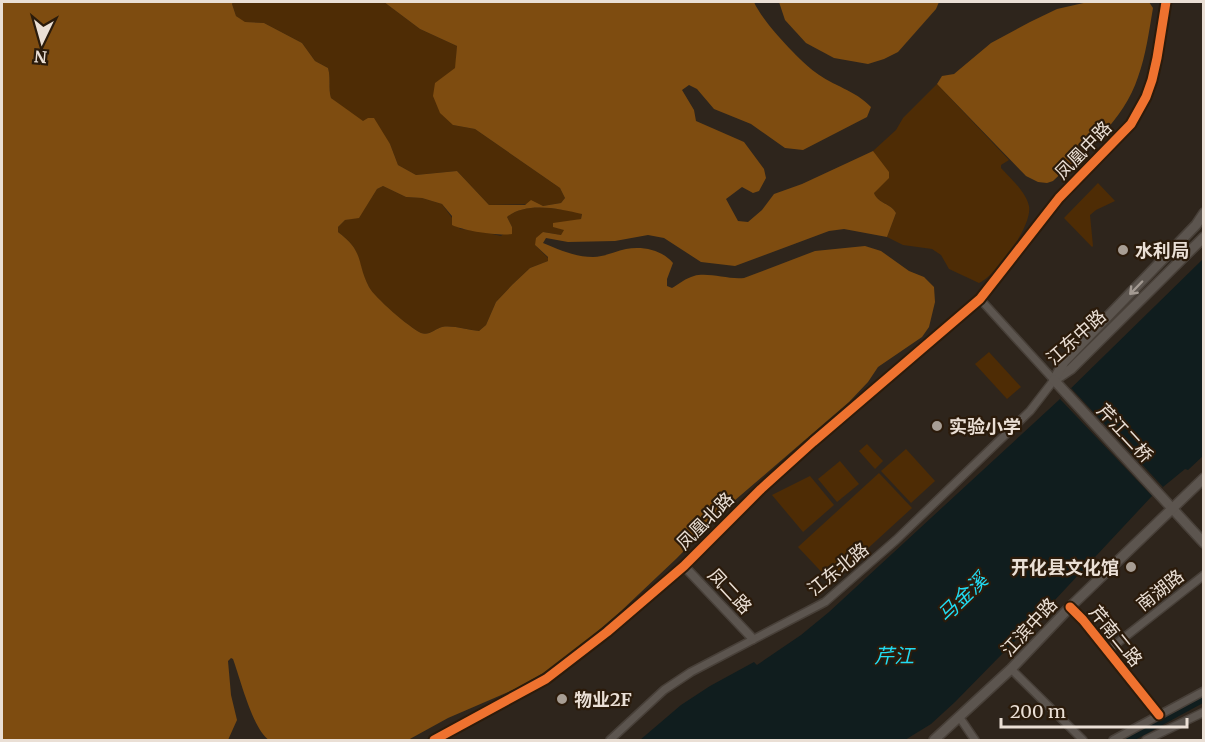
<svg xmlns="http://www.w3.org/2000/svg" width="1205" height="742" font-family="Merriweather,'Noto Sans SC',serif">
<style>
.green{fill:#4e2c05}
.forest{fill:#7e4c10;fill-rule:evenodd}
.water{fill:#101d1e}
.pier{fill:#2e251c}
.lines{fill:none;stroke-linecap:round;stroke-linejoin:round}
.minor-casing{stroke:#484039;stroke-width:10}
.tertiary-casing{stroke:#484039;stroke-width:11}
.secondary-casing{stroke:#484039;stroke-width:12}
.minor{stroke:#5c554f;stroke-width:7}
.tertiary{stroke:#5c554f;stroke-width:8}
.secondary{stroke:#5c554f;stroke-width:9}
.cycleway-casing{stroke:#2b1b0b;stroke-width:13}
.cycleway{stroke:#ef722f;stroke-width:9}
.oneway{stroke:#a39a92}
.poi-dot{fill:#a89e94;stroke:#2b1b0b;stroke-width:2}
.labels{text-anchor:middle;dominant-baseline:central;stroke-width:4.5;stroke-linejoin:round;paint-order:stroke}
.street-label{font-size:18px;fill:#eadfd5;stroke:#2b1b0b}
.poi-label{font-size:18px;font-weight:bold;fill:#eadfd5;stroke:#2b1b0b;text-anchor:start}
.water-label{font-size:20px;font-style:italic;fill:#21dbf2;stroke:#2b1b0b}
</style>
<rect width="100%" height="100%" fill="#2e251c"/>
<g class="green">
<path d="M 233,2 L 384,2 L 420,29 L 457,46 L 453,125 L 475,129 L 560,188 L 565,198 L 561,203 L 543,206 L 536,204 L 489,205 L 457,171 L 416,175 L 398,165 L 390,144 L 331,98 C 328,88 331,78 328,68 L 315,61 L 302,43 L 264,23 L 244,22 L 236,16 L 232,4 Z"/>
<path d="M 937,84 L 1009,160 L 1001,165 L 1001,168 C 1011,179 1026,192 1029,206 C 1033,225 996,276 979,283 L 949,269 L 941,255 L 932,249 L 903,245 L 887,237 L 896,213 C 891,203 878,204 874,193 L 876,190 L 873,151 L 896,130 L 903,118 Z"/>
<path d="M 1098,183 L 1115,201 L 1096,210 L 1090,215 L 1093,246 L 1092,247 L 1064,218 Z"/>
<path d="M 383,186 L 406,197 L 422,198 L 442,204 L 460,229 L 479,231 L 501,236 L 512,227 L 507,217 C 526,201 559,209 582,213 L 581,219 L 574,221 L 561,235 L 543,232 L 535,245 L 548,258 L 548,261 L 530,268 L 512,285 L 496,302 L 486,325 L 479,331 C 469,330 453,325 442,327 C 435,329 429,336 421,333 C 410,328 374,298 369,287 C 355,262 365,252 338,232 L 338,227 L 345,220 L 359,217 L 377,189 Z"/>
<path d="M 989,352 L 1021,387 L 1007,399 L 975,364 Z"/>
<path d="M 867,444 L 883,461 L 875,469 L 859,451 Z"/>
<path d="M 906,449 L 935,481 L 911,503 L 881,471 Z"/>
<path d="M 840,461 L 859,484 L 837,502 L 818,479 Z"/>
<path d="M 879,473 L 912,508 L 831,582 L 798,547 Z"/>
<path d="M 810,476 L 834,505 L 803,532 L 772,495 Z"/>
</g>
<g class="forest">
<path d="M 2,2 L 233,2 L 232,4 L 236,16 L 245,22 L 264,23 L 302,43 L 315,61 L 328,68 C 331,78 328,88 331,98 L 363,121 L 368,118 L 374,118 L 390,144 L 398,165 L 416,175 L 457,171 L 489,205 L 525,205 L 531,200 L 543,206 L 561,203 L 565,198 L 560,188 L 475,129 L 453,125 L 440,113 L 433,96 L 435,83 L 455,68 L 457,46 L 420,29 L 384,2 L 754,2 C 762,21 798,59 815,72 C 833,86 855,90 871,107 L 867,117 L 803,150 L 785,148 L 751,124 L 714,109 L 697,89 L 689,85 L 682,90 L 694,110 L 696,121 L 744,142 L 764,169 L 766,178 L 759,191 L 753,193 L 742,187 L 726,199 L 738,221 L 748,222 L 762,210 L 774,194 L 802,184 L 873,151 L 889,172 L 889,178 L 874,193 C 878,204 891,203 896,213 L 887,237 L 844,229 L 829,231 L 735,266 L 701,262 L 664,238 L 648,235 L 615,241 L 568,242 L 546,238 L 543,243 C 560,250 575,257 593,257 C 605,257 615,251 626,249 C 643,246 662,250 673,263 L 667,279 L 667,286 L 672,288 C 679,284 686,278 694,276 C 708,272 729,280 744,278 L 815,251 L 865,246 L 881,251 L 909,271 L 924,277 L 934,287 L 935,302 L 929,327 L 922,337 L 878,367 L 868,382 L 849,402 L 727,507 L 677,558 L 621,611 L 561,663 L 515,689 L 448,718 L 408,740 L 269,740 C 253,730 240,678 233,659 L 231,658 L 228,661 L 231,695 L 237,720 L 228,740 L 2,740 ZM 383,186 L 406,197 L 422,198 L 442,204 L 452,216 L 452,225 C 464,231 499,236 512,234 L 512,227 L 507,217 C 527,201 560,209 582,214 L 581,219 L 553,223 L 553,227 L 564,230 L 561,235 L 543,232 L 536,238 L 535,245 L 548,257 L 548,261 L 530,268 L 512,285 L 496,302 L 486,325 L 479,331 C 468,330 453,325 442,327 C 435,329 429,336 421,333 C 410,328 374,297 369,287 C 356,262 365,252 338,232 L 338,227 L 345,220 L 359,218 L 377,189 Z"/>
<path d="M 779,2 L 939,2 L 936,9 L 898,52 L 884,59 L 868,64 L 834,58 L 806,43 L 785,20 Z"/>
<path d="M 1088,2 L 1149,2 L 1153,8 C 1149,31 1146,55 1138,77 C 1124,121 1085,151 1053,181 L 1047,183 L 1038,182 L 1026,176 L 937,84 L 942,76 L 954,74 L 991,43 L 1030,22 L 1057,9 Z"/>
</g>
<g class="water">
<path d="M 1203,259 L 1203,456 L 1188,470 L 1185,469 L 1152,496 L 1054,601 L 955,702 L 931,724 L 905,740 L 640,740 L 681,705 L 710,686 L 754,662 L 757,665 L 801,635 L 829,612 L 1060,399 Z"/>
<path d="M 1203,695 L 1203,703 L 1135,740 L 1122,740 Z"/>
</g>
<path class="pier" d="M 1071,388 L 1163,487 L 1152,496 L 1060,399 Z"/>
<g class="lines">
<defs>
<g id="minor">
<path d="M 1070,607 L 1083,620 L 1159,715"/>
<path d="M 1107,651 L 1204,575"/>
<path d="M 1011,669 L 1083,740"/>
<path d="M 960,718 L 975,740"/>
<path d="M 610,740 L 664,690 L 691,672 L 825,602 L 896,540 L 1030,411 L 1054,380 L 980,299"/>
<path d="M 1113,740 L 1204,691"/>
<path d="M 1146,740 L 1204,712"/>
</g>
<g id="tertiary">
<path d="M 684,566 L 753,639"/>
<path d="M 434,740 L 546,679 L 607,632 L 684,566 L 761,489 L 813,442 L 980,299 L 1059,198 L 1131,124 L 1146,97 L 1152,80 L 1157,58 L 1166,2"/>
</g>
<g id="secondary">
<path d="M 1056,379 L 1071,369 L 1204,237"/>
<path d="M 1054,380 L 1064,362 L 1196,225 L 1204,213"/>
<path d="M 1054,380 L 1204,543"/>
<path d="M 934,740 L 1011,669 L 1070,607 L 1204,478"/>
</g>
</defs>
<use href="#minor" class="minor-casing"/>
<use href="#tertiary" class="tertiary-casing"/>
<use href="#secondary" class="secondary-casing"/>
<use href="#minor" class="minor"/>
<use href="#tertiary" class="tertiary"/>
<use href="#secondary" class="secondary"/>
<defs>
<g id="cycleway">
<path d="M 1070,607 L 1083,620 L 1159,715"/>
<path d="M 434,740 L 546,679 L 607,632 L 684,566 L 761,489 L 813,442 L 980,299 L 1059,198 L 1131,124 L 1146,97 L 1152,80 L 1157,58 L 1166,2"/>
</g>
</defs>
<use href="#cycleway" class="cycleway-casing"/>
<use href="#cycleway" class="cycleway"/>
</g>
<defs><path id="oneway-shaft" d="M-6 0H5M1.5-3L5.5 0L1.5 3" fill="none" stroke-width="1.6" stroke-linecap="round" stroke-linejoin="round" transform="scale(1.5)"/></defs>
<use class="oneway" href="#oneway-shaft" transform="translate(1136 288) rotate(134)"/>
<g class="poi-dot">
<circle cx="1123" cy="250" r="6"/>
<circle cx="937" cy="426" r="6"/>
<circle cx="1131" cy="567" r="6"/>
<circle cx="562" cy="699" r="6"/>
</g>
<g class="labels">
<g class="street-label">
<text transform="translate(1083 150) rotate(-46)">凤凰中路</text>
<text transform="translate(1076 337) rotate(-42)">江东中路</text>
<text transform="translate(1125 433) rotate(47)">芹江二桥</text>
<text transform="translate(705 521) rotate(-45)">凤凰北路</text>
<text transform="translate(838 569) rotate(-39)">江东北路</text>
<text transform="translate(1160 590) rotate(-38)">南湖路</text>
<text transform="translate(730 591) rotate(47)">凤二路</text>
<text transform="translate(1029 627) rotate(-47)">江滨中路</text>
<text transform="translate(1116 636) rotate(51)">芹南二路</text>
</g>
<g class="poi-label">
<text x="1135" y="250">水利局</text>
<text x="949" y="426">实验小学</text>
<text x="1119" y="567" text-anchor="end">开化县文化馆</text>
<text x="574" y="699">物业2F</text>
</g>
<g class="water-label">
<text transform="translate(962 597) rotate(-44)">马金溪</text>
<text x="894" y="655">芹江</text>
</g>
</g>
<rect width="1205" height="742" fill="none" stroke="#eadfd5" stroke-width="6"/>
<g transform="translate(42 42) rotate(185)" stroke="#2b1b0b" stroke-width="4.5" paint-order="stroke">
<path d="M0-4.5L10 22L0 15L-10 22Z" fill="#eadfd5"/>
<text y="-9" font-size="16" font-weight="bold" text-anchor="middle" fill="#eadfd5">N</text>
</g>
<path d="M1001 718v9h186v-9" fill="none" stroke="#eadfd5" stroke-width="3"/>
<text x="1010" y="718" font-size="18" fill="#eadfd5" stroke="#2b1b0b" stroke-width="4.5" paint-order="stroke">200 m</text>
</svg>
